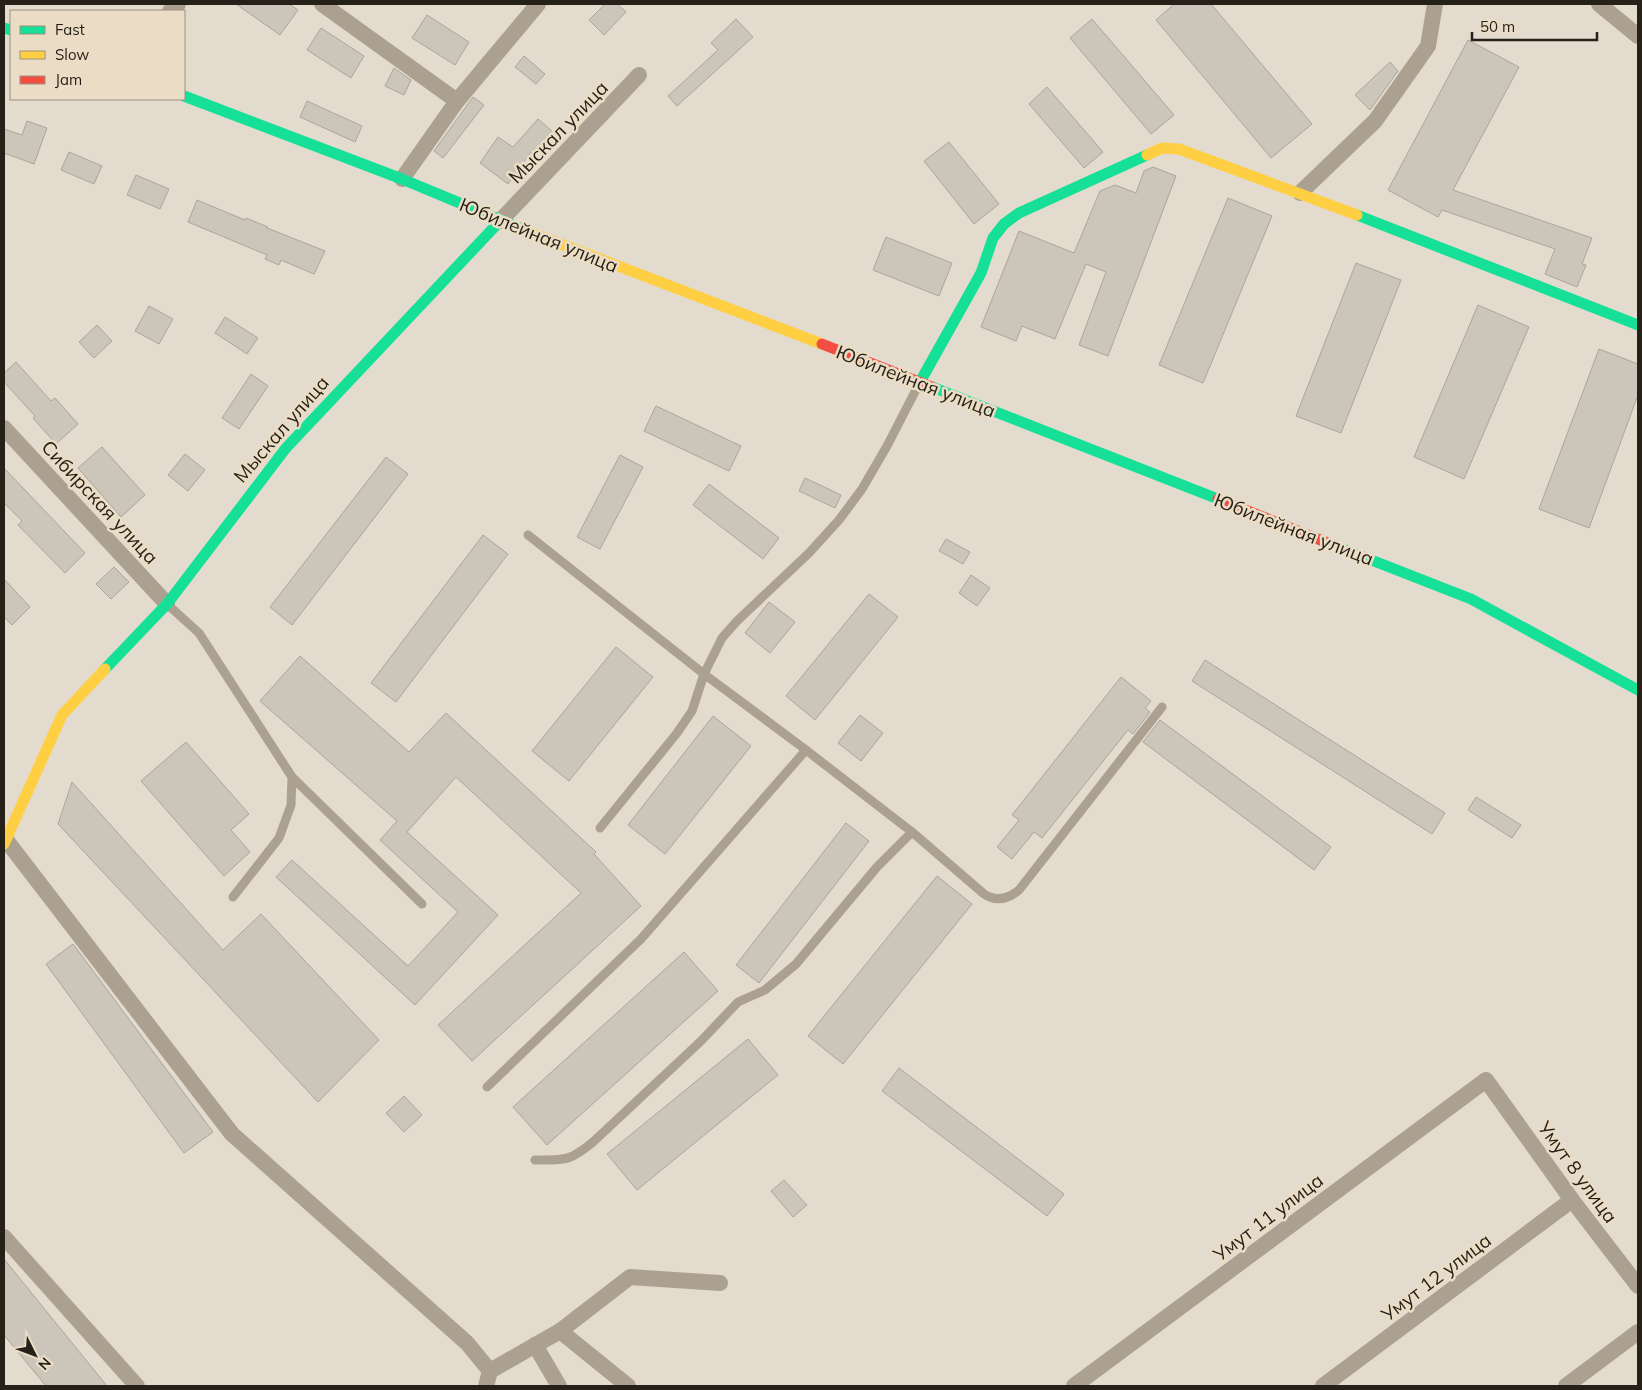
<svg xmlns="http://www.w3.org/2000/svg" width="1642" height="1390" font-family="Mulish,sans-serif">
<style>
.building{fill:#cbc5ba;stroke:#aba59a}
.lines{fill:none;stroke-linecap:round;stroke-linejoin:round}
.lane{stroke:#aca191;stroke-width:9}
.street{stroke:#aca191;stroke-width:16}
.fast{stroke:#16e098;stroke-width:11}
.slow{stroke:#ffcf43;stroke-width:11}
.jam{stroke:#f24e42;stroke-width:11}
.labels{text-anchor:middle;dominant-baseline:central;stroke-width:5;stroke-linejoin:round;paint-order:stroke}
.street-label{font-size:19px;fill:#262118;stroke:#ebddc5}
</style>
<rect width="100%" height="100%" fill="#e3dbcd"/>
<g class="building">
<path d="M 236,4 L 289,4 L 298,10 L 280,35 Z"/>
<path d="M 605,4 L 617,4 L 626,12 L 604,35 L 589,20 Z"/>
<path d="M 1174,4 L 1211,4 L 1312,124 L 1271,158 L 1156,20 Z"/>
<path d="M 427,15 L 469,42 L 455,65 L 412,38 Z"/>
<path d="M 736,19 L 753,37 L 677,106 L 668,96 L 718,50 L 711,43 Z"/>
<path d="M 1092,19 L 1174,115 L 1151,134 L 1070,38 Z"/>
<path d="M 321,28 L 364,56 L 351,78 L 307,50 Z"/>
<path d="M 1468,40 L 1519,67 L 1453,190 L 1592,238 L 1582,264 L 1586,265 L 1577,287 L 1545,274 L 1555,249 L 1442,210 L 1438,217 L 1388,190 Z"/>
<path d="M 524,56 L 545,74 L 536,84 L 515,67 Z"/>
<path d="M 1390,62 L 1398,71 L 1370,110 L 1355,95 Z"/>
<path d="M 394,68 L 411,80 L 404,95 L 385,86 Z"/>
<path d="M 1047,87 L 1103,152 L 1084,168 L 1029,104 Z"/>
<path d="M 473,97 L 484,105 L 443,158 L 434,151 Z"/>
<path d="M 307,101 L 362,126 L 355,142 L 300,117 Z"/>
<path d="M 538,119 L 554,133 L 534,155 L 531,152 L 508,184 L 480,163 L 498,137 L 513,147 Z"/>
<path d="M 27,121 L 47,128 L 34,164 L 4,153 L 4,129 L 22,135 Z"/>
<path d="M 949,142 L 999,204 L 974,224 L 924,161 Z"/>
<path d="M 69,152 L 102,166 L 94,184 L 61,170 Z"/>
<path d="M 1153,167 L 1176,176 L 1108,356 L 1079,345 L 1106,272 L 1086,264 L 1055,339 L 1022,326 L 1016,341 L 981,327 L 1019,231 L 1074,253 L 1100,191 L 1115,185 L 1136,193 L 1144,171 Z"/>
<path d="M 136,175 L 169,189 L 160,209 L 127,195 Z"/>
<path d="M 1228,198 L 1272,216 L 1203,383 L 1159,365 Z"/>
<path d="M 197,200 L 245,220 L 246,218 L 268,227 L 267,228 L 325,251 L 314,274 L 281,260 L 279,265 L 265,259 L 267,255 L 188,222 Z"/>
<path d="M 886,237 L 952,263 L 939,296 L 873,270 Z"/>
<path d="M 1356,263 L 1401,280 L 1341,433 L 1296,416 Z"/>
<path d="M 1478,305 L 1529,327 L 1464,479 L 1414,457 Z"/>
<path d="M 149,306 L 173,319 L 159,344 L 135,331 Z"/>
<path d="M 225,317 L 258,338 L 247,354 L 215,333 Z"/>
<path d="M 97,325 L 112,341 L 94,358 L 79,342 Z"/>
<path d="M 1599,349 L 1638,364 L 1638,395 L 1589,528 L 1539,509 Z"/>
<path d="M 16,362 L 51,401 L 55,398 L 78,424 L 56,444 L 33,418 L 35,416 L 4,382 L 4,373 Z"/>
<path d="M 251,374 L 268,386 L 239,429 L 222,418 Z"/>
<path d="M 656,406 L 741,446 L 729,471 L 644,431 Z"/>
<path d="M 102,447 L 145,495 L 121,517 L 78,468 Z"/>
<path d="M 185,454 L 205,470 L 188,491 L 168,475 Z"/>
<path d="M 620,455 L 643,467 L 600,549 L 577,537 Z"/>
<path d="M 386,457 L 408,474 L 292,625 L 270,607 Z"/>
<path d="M 4,468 L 85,553 L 65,573 L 18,525 L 22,521 L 4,503 Z"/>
<path d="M 805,478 L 841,495 L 835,508 L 799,491 Z"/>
<path d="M 709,484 L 779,538 L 763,559 L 693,505 Z"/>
<path d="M 483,535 L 508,554 L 396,702 L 371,683 Z"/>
<path d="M 946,539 L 970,552 L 963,564 L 939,551 Z"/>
<path d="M 114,567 L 129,582 L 111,599 L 96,584 Z"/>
<path d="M 971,575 L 990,588 L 977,606 L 959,593 Z"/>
<path d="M 4,579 L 30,607 L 12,625 L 4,617 Z"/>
<path d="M 869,594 L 898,617 L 815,720 L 786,696 Z"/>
<path d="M 769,602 L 795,622 L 770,653 L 745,633 Z"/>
<path d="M 616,647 L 653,677 L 569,781 L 532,751 Z"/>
<path d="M 300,656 L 409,752 L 446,713 L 596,852 L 594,854 L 641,906 L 472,1061 L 438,1025 L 581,893 L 456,777 L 407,832 L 498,915 L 415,1005 L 276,877 L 292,860 L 408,966 L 458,912 L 380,840 L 397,821 L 260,701 Z"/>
<path d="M 1205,660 L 1445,813 L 1432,834 L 1192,681 Z"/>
<path d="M 1121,677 L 1151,701 L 1145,708 L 1150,712 L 1133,734 L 1128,730 L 1042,838 L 1034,832 L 1012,859 L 997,847 L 1019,820 L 1012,815 Z"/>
<path d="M 860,715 L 883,733 L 861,761 L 838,743 Z"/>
<path d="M 713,716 L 751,746 L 665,854 L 628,825 Z"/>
<path d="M 1160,720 L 1331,847 L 1314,870 L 1143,742 Z"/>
<path d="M 186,742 L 249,814 L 231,830 L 250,852 L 224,876 L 141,781 Z"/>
<path d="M 72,782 L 223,950 L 261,914 L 379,1040 L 318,1102 L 58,824 Z"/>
<path d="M 1476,797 L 1521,825 L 1512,838 L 1468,810 Z"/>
<path d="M 846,823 L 869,841 L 759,983 L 736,965 Z"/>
<path d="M 937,876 L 972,904 L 843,1064 L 808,1036 Z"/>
<path d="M 73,944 L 213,1132 L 184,1153 L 46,964 Z"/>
<path d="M 684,952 L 718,991 L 547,1145 L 513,1107 Z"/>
<path d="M 748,1039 L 778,1075 L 637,1190 L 607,1154 Z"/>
<path d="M 899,1068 L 1064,1194 L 1047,1216 L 882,1091 Z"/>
<path d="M 404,1096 L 422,1115 L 404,1132 L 386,1113 Z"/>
<path d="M 784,1180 L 807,1205 L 793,1217 L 771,1191 Z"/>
<path d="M 4,1259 L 107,1386 L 46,1386 L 4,1335 Z"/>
</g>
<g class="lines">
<g class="lane">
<path d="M 528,535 L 704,674 L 806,750 L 912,832 L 984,894 C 996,902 1008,899 1019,890 L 1162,707"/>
<path d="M 167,604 L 199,633 L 292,777 L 291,805 L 279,838 L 233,897"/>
<path d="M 292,777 L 422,904"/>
<path d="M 600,828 L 677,733 L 692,711 L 704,674 L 722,638 L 737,621 L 809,553 L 839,520 L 862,489 L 887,446 L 920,382"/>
<path d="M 487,1087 L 641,939 L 806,750"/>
<path d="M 535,1160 C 564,1160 569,1162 593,1142 L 701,1041 L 738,1002 L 765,990 L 796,964 L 877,867 L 912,832"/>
</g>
<g class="street">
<path d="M 322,4 L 457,101"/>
<path d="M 1599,4 L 1638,36"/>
<path d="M 170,11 L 178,4"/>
<path d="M 402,179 L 457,101 L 538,4"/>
<path d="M 1300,193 L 1375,121 L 1428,46 L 1435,4"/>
<path d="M 500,221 L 639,75"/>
<path d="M 4,428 L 167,604"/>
<path d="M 6,840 L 232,1134 L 467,1343 L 490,1371"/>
<path d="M 4,1237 L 137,1386"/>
<path d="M 560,1331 L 630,1277 L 720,1283"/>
<path d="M 535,1345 L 559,1386"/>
<path d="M 490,1371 L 560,1331 L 628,1386"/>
<path d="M 486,1386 L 490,1371"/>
<path d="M 1074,1386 L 1486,1080 L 1572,1200 L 1638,1286"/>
<path d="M 1323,1386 L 1572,1200"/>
<path d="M 1566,1386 L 1638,1332"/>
</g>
<g class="fast">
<path d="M 4,28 L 11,30"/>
<path d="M 184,96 L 402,179 L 527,231"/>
<path d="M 1357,215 L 1638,325"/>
<path d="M 920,382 L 981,273 L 993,238 L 1004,224 L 1019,213 L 1147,155"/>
<path d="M 932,387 L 1218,499"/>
<path d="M 1333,545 L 1471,599 L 1638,690"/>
<path d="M 105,669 L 167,604 L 286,448 L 500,221"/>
</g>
<g class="slow">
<path d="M 1147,155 L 1162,148 L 1179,149 L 1357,215"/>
<path d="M 527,231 L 822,344"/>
<path d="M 4,844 L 62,715 L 105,669"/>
</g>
<g class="jam">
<path d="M 822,344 L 932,387"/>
<path d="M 1218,499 L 1333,545"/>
</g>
</g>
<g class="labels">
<g class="street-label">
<text transform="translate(558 132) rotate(-46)">Мыскал улица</text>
<text transform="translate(539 235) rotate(22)">Юбилейная улица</text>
<text transform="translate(916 381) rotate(21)">Юбилейная улица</text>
<text transform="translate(281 429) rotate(-49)">Мыскал улица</text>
<text transform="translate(100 502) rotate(47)">Сибирская улица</text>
<text transform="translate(1294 529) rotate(21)">Юбилейная улица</text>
<text transform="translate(1578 1172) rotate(54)">Умут 8 улица</text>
<text transform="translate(1268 1217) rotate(-37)">Умут 11 улица</text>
<text transform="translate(1436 1277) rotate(-37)">Умут 12 улица</text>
</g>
</g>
<rect width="1642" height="1390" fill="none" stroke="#262118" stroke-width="10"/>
<rect x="10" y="10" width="175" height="90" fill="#ebddc5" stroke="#9c9280"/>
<rect x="20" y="26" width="25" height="8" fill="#16e098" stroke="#9c9280"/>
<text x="55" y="35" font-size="15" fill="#262118">Fast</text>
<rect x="20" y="51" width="25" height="8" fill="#ffcf43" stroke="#9c9280"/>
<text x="55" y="60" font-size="15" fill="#262118">Slow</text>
<rect x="20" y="76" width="25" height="8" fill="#f24e42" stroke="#9c9280"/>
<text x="55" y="85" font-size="15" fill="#262118">Jam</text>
<g transform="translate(35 1355) rotate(132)" stroke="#ebddc5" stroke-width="4" paint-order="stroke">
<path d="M0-4L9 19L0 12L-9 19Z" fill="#262118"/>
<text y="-8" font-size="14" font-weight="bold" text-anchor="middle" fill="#262118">N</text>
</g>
<path d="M1472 32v8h125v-8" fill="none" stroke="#262118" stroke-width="2.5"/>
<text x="1480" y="32" font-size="15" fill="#262118" stroke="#ebddc5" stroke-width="4" paint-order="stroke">50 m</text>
</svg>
